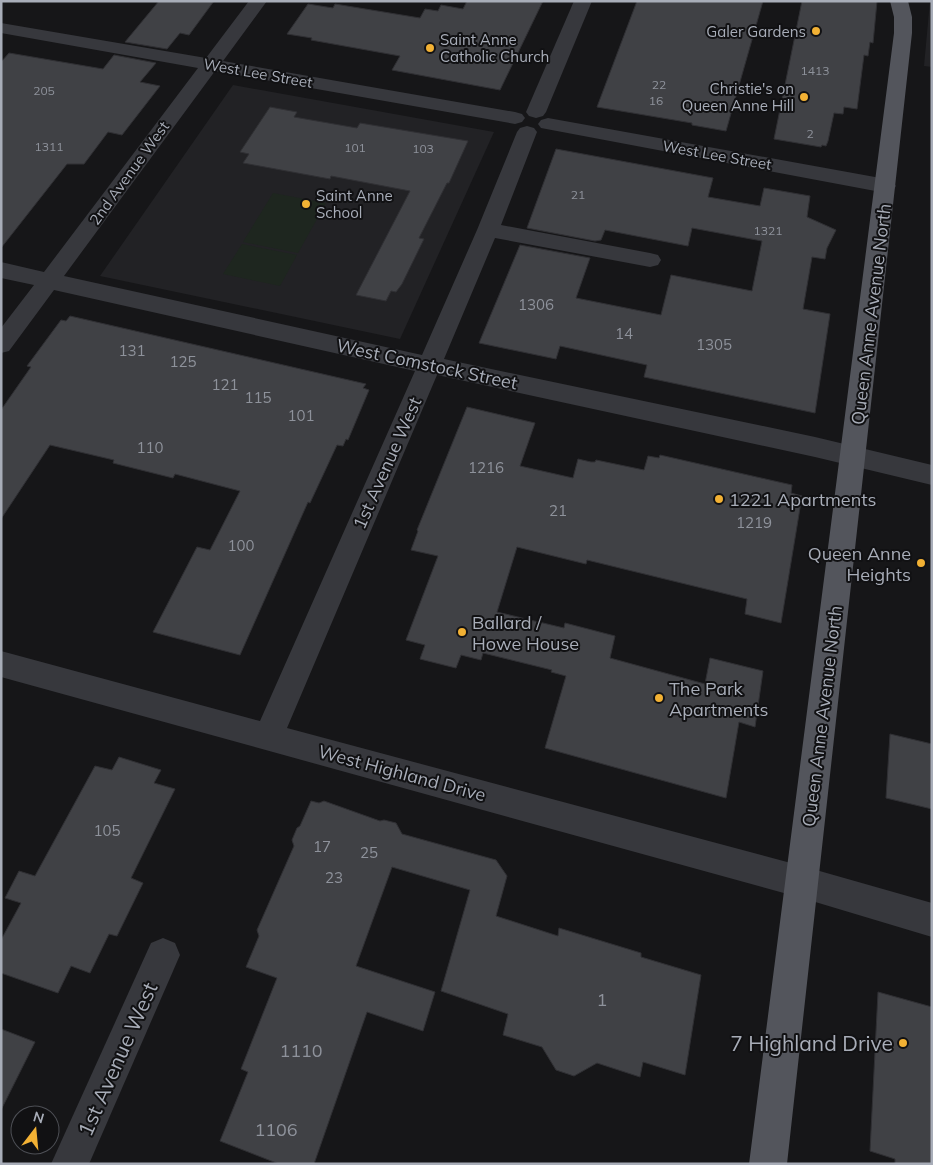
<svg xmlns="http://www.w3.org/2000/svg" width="933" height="1165" font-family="Mulish,sans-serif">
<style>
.built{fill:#222225}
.green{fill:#1e261f}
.building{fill:#404145;stroke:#303034}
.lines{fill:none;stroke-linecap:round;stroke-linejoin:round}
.minor{fill:#37383d;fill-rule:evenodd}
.major{fill:#53555c;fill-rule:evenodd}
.poi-dot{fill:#f2b134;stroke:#111113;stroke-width:2}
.labels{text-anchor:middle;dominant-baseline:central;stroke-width:4;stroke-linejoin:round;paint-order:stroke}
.far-number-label{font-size:12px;fill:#8e929b}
.far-poi-label{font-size:15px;fill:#a8adb8;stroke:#111113;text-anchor:end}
.far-street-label{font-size:15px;fill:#a8adb8;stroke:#111113}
.number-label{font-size:15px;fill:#8e929b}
.street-label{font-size:18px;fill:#a8adb8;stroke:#111113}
.poi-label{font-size:18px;fill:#a8adb8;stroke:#111113;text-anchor:start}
.near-number-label{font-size:18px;fill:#8e929b}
.near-poi-label{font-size:21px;fill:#a8adb8;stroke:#111113;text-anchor:end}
.near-street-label{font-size:21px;fill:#a8adb8;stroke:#111113}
</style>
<rect width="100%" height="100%" fill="#161618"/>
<g class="built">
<path d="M 930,1 L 932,1 L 932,67 L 924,66 Z"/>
<path d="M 233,85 L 494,132 L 400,339 L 100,276 Z"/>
</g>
<g class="green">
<path d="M 273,193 L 326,203 L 298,253 L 243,242 Z"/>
<path d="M 242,244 L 297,255 L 280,286 L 223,274 Z"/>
</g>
<g class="building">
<path d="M 159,1 L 214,1 L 189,35 L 180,33 L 167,49 L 125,42 Z"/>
<path d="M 467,1 L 543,1 L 500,90 L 392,70 L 400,56 L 311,40 L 312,38 L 287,34 L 308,4 L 333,8 L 335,4 L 420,18 L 425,9 L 438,11 L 441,5 L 463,9 Z"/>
<path d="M 637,1 L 763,1 L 726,131 L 692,125 L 692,123 L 597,107 Z"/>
<path d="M 802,1 L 877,1 L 873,43 L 870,42 L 868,56 L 864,55 L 857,109 L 844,107 L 843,114 L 834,113 L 828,141 L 826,146 L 822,145 L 821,147 L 774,139 Z"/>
<path d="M 9,53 L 103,69 L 114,55 L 156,63 L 140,82 L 160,86 L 122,135 L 108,132 L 84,164 L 67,164 L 1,248 L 1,62 Z"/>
<path d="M 270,107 L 297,112 L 294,117 L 357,128 L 360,123 L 468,141 L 449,183 L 447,183 L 419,238 L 424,239 L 402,284 L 396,292 L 391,291 L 386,301 L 356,295 L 410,191 L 331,176 L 330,179 L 243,163 L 249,154 L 240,152 Z"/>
<path d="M 556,149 L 713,178 L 708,197 L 760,206 L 764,188 L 810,196 L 807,217 L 836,230 L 827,248 L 825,259 L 812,257 L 803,309 L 830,314 L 815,413 L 644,377 L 647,365 L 560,346 L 556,359 L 479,343 L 520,245 L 590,258 L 576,298 L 661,315 L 671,275 L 752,291 L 762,241 L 692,228 L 688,246 L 605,230 L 601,240 L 595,241 L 527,228 Z"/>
<path d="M 70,316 L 366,384 L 363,388 L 369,390 L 348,440 L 346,439 L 343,446 L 337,445 L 310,503 L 308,502 L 240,655 L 153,632 L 197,547 L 210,550 L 240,491 L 175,474 L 173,478 L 113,463 L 114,460 L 50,445 L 1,519 L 1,410 L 31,367 L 27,366 L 61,320 L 66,321 Z"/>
<path d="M 467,407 L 535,423 L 520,466 L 573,478 L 578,459 L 591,462 L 595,462 L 596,460 L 644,470 L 648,456 L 659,458 L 660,455 L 792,485 L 791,493 L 802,496 L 781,623 L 745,614 L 747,599 L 587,560 L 586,564 L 517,547 L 497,612 L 564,628 L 565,623 L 615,636 L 610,658 L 705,684 L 710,658 L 763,671 L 755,727 L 739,722 L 726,798 L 545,748 L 566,676 L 551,672 L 552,670 L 483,653 L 481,660 L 461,655 L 456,668 L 420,659 L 425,645 L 406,640 L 438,556 L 411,550 L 418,531 L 417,530 Z"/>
<path d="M 890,734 L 932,744 L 932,809 L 886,798 Z"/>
<path d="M 119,757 L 161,770 L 154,783 L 175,789 L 131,878 L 143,883 L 117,936 L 109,934 L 90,973 L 71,966 L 58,993 L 1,973 L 1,940 L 21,903 L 5,898 L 19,871 L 35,876 L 95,766 L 112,770 Z"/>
<path d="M 311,801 L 319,803 L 324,801 L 380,821 L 384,820 L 396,823 L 402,834 L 496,860 L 507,876 L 496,916 L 558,936 L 559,928 L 641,953 L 641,957 L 701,975 L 685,1075 L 643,1062 L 640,1077 L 597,1063 L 574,1076 L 556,1070 L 542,1047 L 503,1035 L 508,1014 L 441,991 L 470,890 L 392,867 L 356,966 L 435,992 L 423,1031 L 367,1012 L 314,1164 L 279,1164 L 220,1141 L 248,1072 L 241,1069 L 277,978 L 246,967 L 259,936 L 257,930 L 294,846 L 292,840 L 297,828 L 300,826 Z"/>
<path d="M 878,992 L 932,1007 L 932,1164 L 895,1164 L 895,1159 L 870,1151 Z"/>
<path d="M 1,1029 L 35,1042 L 1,1110 Z"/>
</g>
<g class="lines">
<g class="minor">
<path d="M 249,1 L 267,1 L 223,61 L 515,112 L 522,114 L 525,118 L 522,122 L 515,124 L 215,71 L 64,276 L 422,355 L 477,230 L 517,132 L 520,128 L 527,126 L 534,128 L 537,132 L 501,225 L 650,253 L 658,255 L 661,260 L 658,265 L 650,267 L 495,238 L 444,359 L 815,437 L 932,465 L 932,485 L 815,457 L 437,375 L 287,728 L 802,866 L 932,903 L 932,937 L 802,898 L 1,677 L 1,651 L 260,721 L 415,371 L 54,290 L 9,351 L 1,353 L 1,328 L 34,285 L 1,278 L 1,262 L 44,272 L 198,68 L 1,33 L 1,23 L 206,58 Z"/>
<path d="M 574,1 L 592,1 L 546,112 L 543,116 L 536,118 L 529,116 L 526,112 Z"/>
<path d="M 548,118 L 886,179 L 893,181 L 896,186 L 893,191 L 886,193 L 541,128 L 538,124 L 541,120 Z"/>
<path d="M 163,938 L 175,943 L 180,955 L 89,1164 L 51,1164 L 151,943 Z"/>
</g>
<path class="major" d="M 890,1 L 908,1 L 912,17 L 912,33 L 787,1164 L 749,1164 L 894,33 L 894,17 Z"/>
</g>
<g class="poi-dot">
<circle cx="816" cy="31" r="5"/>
<circle cx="430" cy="48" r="5"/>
<circle cx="804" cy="97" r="5"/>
<circle cx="306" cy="204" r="5"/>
<circle cx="719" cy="499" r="5"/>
<circle cx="921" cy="563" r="5"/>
<circle cx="462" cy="632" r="5"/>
<circle cx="659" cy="698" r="5"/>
<circle cx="903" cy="1043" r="5"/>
</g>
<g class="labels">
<g class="far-number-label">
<text x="815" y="70">1413</text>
<text x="659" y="84">22</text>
<text x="44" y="90">205</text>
<text x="656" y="100">16</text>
<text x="810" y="133">2</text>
<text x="49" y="146">1311</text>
<text x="355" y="147">101</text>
<text x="423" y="148">103</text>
<text x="578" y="194">21</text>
<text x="768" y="230">1321</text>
</g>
<g class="far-poi-label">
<text x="806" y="31">Galer Gardens</text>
<text x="440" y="39" text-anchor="start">Saint Anne<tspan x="440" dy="17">Catholic Church</tspan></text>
<text x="794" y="88">Christie's on<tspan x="794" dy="17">Queen Anne Hill</tspan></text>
<text x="316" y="195" text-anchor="start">Saint Anne<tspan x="316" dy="17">School</tspan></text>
</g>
<g class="far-street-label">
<text transform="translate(258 73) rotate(10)">West Lee Street</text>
<text transform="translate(717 155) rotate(10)">West Lee Street</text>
<text transform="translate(129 173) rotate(-54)">2nd Avenue West</text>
</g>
<g class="number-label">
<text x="536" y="304">1306</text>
<text x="624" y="333">14</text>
<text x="714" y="344">1305</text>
<text x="132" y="350">131</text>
<text x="183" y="361">125</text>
<text x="225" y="384">121</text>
<text x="258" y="397">115</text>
<text x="301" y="415">101</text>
<text x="150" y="447">110</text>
<text x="486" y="467">1216</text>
<text x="558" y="510">21</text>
<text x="754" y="522">1219</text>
<text x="241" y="545">100</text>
<text x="107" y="830">105</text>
<text x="322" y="846">17</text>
<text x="369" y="852">25</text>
<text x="334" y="877">23</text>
</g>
<g class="street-label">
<text transform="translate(871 314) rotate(-83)">Queen Anne Avenue North</text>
<text transform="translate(427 364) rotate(12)">West Comstock Street</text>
<text transform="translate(387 463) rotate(-66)">1st Avenue West</text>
<text transform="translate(822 716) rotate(-83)">Queen Anne Avenue North</text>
<text transform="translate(402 773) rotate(15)">West Highland Drive</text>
</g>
<g class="poi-label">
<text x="729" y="499">1221 Apartments</text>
<text x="911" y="553" text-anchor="end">Queen Anne<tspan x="911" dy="21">Heights</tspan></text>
<text x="472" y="622">Ballard /<tspan x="472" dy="21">Howe House</tspan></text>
<text x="669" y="688">The Park<tspan x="669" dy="21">Apartments</tspan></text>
</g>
<g class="near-number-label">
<text x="602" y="999">1</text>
<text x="301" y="1050">1110</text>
<text x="276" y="1129">1106</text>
</g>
<g class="near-poi-label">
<text x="893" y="1043">7 Highland Drive</text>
</g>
<g class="near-street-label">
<text transform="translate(117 1059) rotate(-66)">1st Avenue West</text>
</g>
</g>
<rect width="933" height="1165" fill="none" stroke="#a8adb8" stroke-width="5"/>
<g transform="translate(35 1130) rotate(16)"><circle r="24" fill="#111113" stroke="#4d4f55"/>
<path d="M0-4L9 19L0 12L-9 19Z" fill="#f2b134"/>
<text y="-8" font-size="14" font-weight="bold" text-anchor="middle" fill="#a8adb8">N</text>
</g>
</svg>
